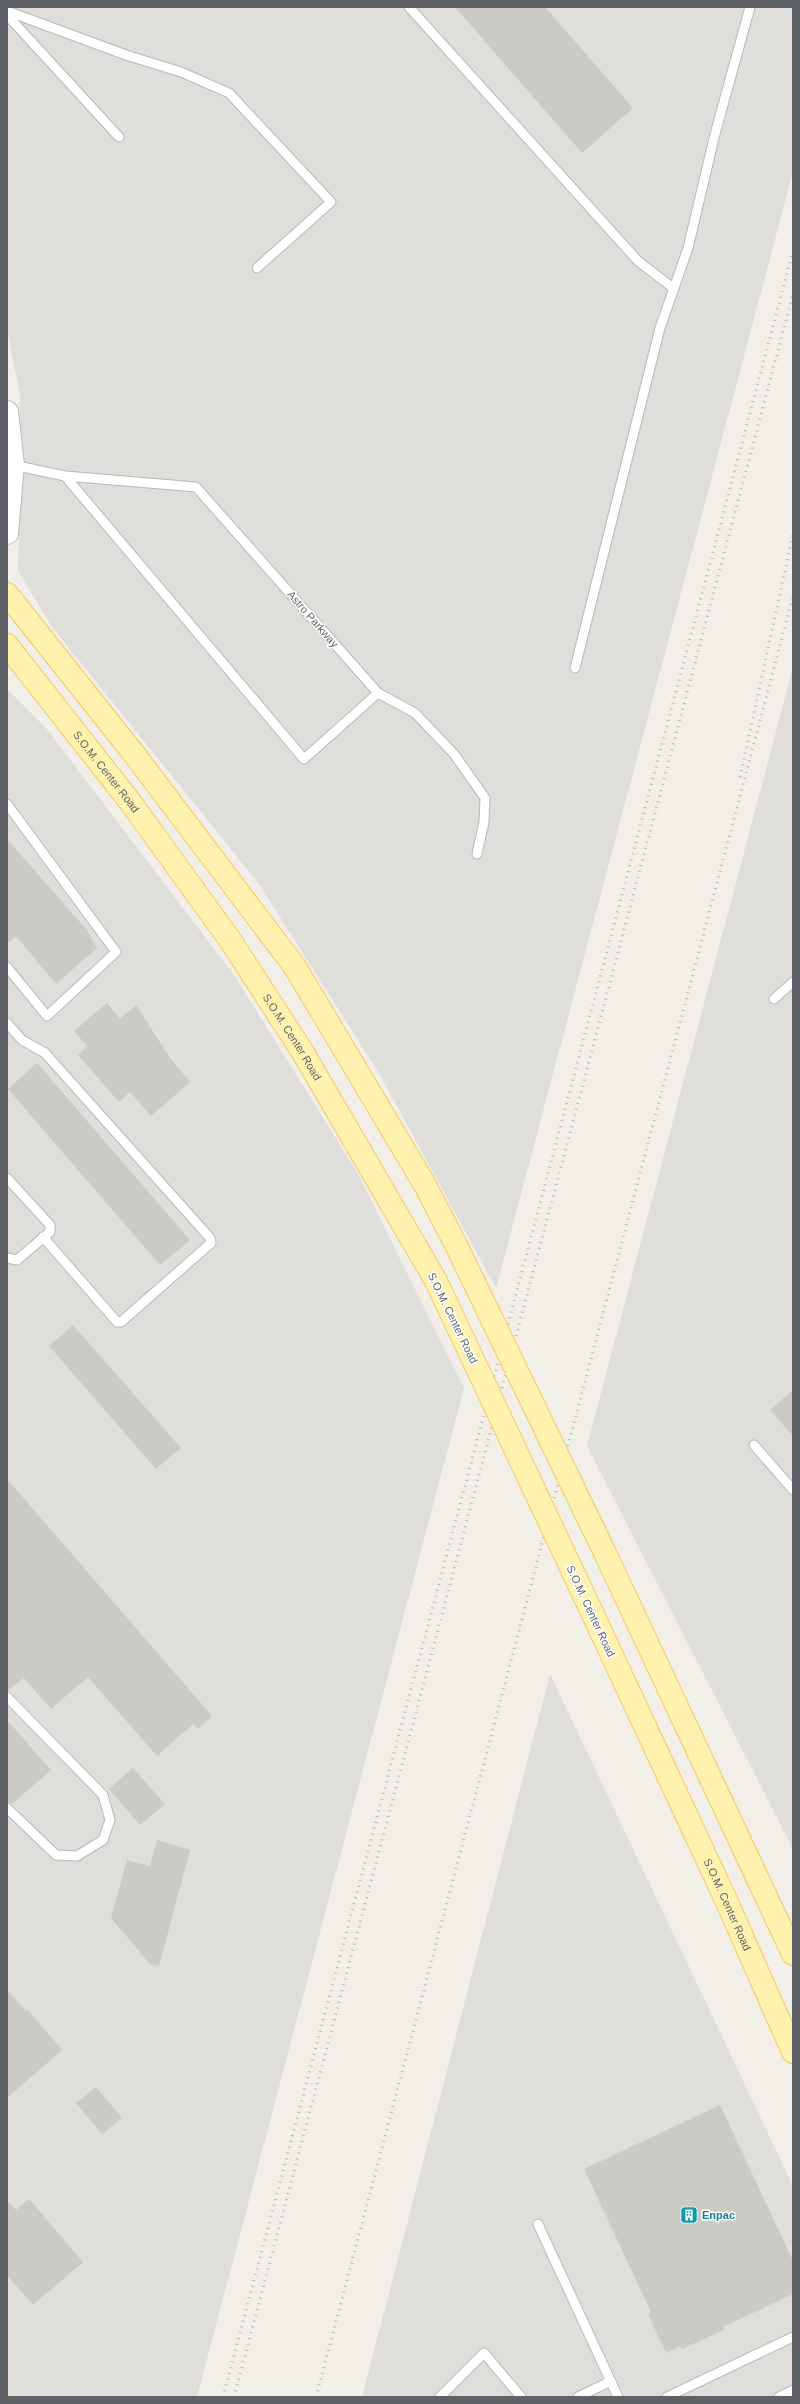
<svg xmlns="http://www.w3.org/2000/svg" width="800" height="2404" font-family="Arial,sans-serif">
<style>
.industrial{fill:#e0deda}
.building{fill:#cccac5}
.lines{fill:none;stroke-linecap:round;stroke-linejoin:round}
.lane-casing{stroke:#b5b8bc;stroke-width:11}
.secondary-casing{stroke:#b6babf;stroke-width:24}
.primary-casing{stroke:#f2c960;stroke-width:24}
.lane{stroke:#fff;stroke-width:9}
.secondary{stroke:#fff;stroke-width:22}
.primary{stroke:#fff2af;stroke-width:22}
.rail{stroke:#b6b7b8;stroke-width:3;stroke-dasharray:1 5;stroke-linecap:butt}
.primary-bridge-casing{stroke:#f2c960;stroke-width:24;stroke-linecap:butt}
.primary-bridge{stroke:#fff2af;stroke-width:22}
.labels{text-anchor:middle;dominant-baseline:central;stroke-width:3;stroke-linejoin:round;paint-order:stroke}
.street-label{font-size:11px;fill:#5f6368;stroke:#fff}
.culture-label{font-size:11px;font-weight:bold;fill:#0d838f;stroke:#fff;text-anchor:start}
</style>
<rect width="100%" height="100%" fill="#f1efe8"/>
<g class="industrial">
<path d="M 7,7 L 793,7 L 793,172 L 496,1288 L 380,1075 L 259,884 L 52,627 L 18,571 L 20,396 L 7,329 Z"/>
<path d="M 793,667 L 793,1849 L 587,1446 Z"/>
<path d="M 7,689 L 46,728 L 234,975 L 358,1174 L 464,1388 L 197,2397 L 7,2397 Z"/>
<path d="M 550,1674 L 793,2186 L 793,2397 L 362,2397 Z"/>
</g>
<g class="building">
<path d="M 455,7 L 545,7 L 633,108 L 582,153 Z"/>
<path d="M 7,839 L 86,929 L 97,948 L 56,984 L 16,936 L 7,944 Z"/>
<path d="M 107,1003 L 120,1019 L 136,1005 L 170,1058 L 190,1082 L 151,1116 L 130,1092 L 119,1102 L 78,1055 L 87,1046 L 74,1031 Z"/>
<path d="M 37,1063 L 190,1240 L 160,1265 L 8,1089 Z"/>
<path d="M 73,1325 L 181,1448 L 156,1469 L 49,1346 Z"/>
<path d="M 793,1390 L 793,1436 L 770,1410 Z"/>
<path d="M 7,1479 L 212,1716 L 198,1729 L 193,1724 L 157,1756 L 88,1677 L 51,1709 L 24,1678 L 7,1691 Z"/>
<path d="M 7,1720 L 51,1770 L 12,1804 L 7,1802 Z"/>
<path d="M 133,1768 L 165,1804 L 140,1825 L 109,1789 Z"/>
<path d="M 157,1840 L 190,1850 L 159,1966 L 150,1964 L 111,1918 L 127,1860 L 150,1866 Z"/>
<path d="M 7,1990 L 26,2011 L 28,2010 L 62,2050 L 7,2098 Z"/>
<path d="M 96,2087 L 122,2118 L 102,2134 L 76,2103 Z"/>
<path d="M 720,2105 L 793,2261 L 793,2294 L 723,2327 L 724,2330 L 682,2349 L 680,2346 L 666,2353 L 648,2314 L 651,2312 L 584,2169 Z"/>
<path d="M 29,2199 L 83,2262 L 33,2305 L 7,2275 L 7,2200 L 16,2210 Z"/>
</g>
<g class="lines">
<defs>
<g id="lane">
<path d="M 409,7 L 638,261 L 673,288"/>
<path d="M 7,11 L 126,55 L 181,72 L 229,93 L 331,202 L 257,268"/>
<path d="M 7,15 L 119,137"/>
<path d="M 13,465 L 65,476 L 304,759 L 378,693"/>
<path d="M 65,476 L 196,487 L 378,693 L 415,713 L 454,754 L 485,798 L 484,822 L 477,854"/>
<path d="M 575,668 L 660,328 L 688,248 L 715,134 L 750,7"/>
<path d="M 7,804 L 116,952 L 47,1016 L 7,967"/>
<path d="M 774,999 L 793,982"/>
<path d="M 7,1023 L 22,1040 L 45,1053 L 210,1238 L 211,1243 L 121,1322 L 117,1322 L 43,1237"/>
<path d="M 7,1178 L 50,1225 L 50,1232 L 17,1260 L 7,1258"/>
<path d="M 754,1445 L 793,1490"/>
<path d="M 7,1697 L 103,1795 L 110,1820 L 103,1840 L 77,1856 L 56,1855 L 7,1808"/>
<path d="M 538,2224 L 618,2397"/>
<path d="M 440,2397 L 484,2353 L 521,2397"/>
<path d="M 578,2397 L 611,2381"/>
<path d="M 667,2397 L 793,2337"/>
<path d="M 779,2397 L 793,2390"/>
</g>
<path id="secondary" d="M 7,412 L 13,465 L 7,533"/>
<g id="primary">
<path d="M 7,594 L 134,754 L 295,967 L 425,1185 L 456,1245"/>
<path id="s1" d="M 7,645 L 131,803 L 230,940 L 302,1051 L 436,1281"/>
<path d="M 605,1553 L 793,1954"/>
<path id="s2" d="M 589,1606 L 726,1900 L 793,2052"/>
</g>
</defs>
<use href="#lane" class="lane-casing"/>
<use href="#secondary" class="secondary-casing"/>
<use href="#primary" class="primary-casing"/>
<use href="#lane" class="lane"/>
<use href="#secondary" class="secondary"/>
<use href="#primary" class="primary"/>
<g class="rail">
<path d="M 740,777 L 793,534"/>
<path d="M 223,2397 L 793,251"/>
<path d="M 234,2397 L 793,294"/>
<path d="M 316,2397 L 793,596"/>
</g>
<defs>
<g id="primary-bridge">
<path d="M 456,1245 L 605,1553"/>
<path d="M 436,1281 L 589,1606"/>
</g>
</defs>
<use href="#primary-bridge" class="primary-bridge-casing"/>
<use href="#primary-bridge" class="primary-bridge"/>
</g>
<defs>
<symbol id="building-square" viewBox="-11 -11 22 22"><rect x="-9" y="-9" width="18" height="18" rx="4" fill="#0f9aa8" stroke="#fff"/><path d="M-4-6H4V6H1V3H-1V6H-4ZM-2.5-4.3h1.7v1.8h-1.7ZM.8-4.3h1.7v1.8H.8ZM-2.5-1h1.7V.8h-1.7ZM.8-1h1.7V.8H.8Z" fill="#fff"/></symbol>
</defs>
<g fill-rule="evenodd">
<use href="#building-square" x="679" y="2205" width="20" height="20"/>
</g>
<g class="labels">
<g class="street-label">
<text transform="translate(313 619) rotate(49)">Astro Parkway</text>
<text stroke="none"><textPath href="#s1" startOffset="161">S.O.M. Center Road</textPath></text>
<text stroke="none"><textPath href="#s1" startOffset="485">S.O.M. Center Road</textPath></text>
<text transform="translate(453 1318) rotate(64)">S.O.M. Center Road</text>
<text transform="translate(591 1611) rotate(65)">S.O.M. Center Road</text>
<text stroke="none"><textPath href="#s2" startOffset="329">S.O.M. Center Road</textPath></text>
</g>
<g class="culture-label">
<text x="702" y="2215">Enpac</text>
</g>
</g>
<rect width="800" height="2404" fill="none" stroke="#5f6368" stroke-width="16"/>
</svg>
